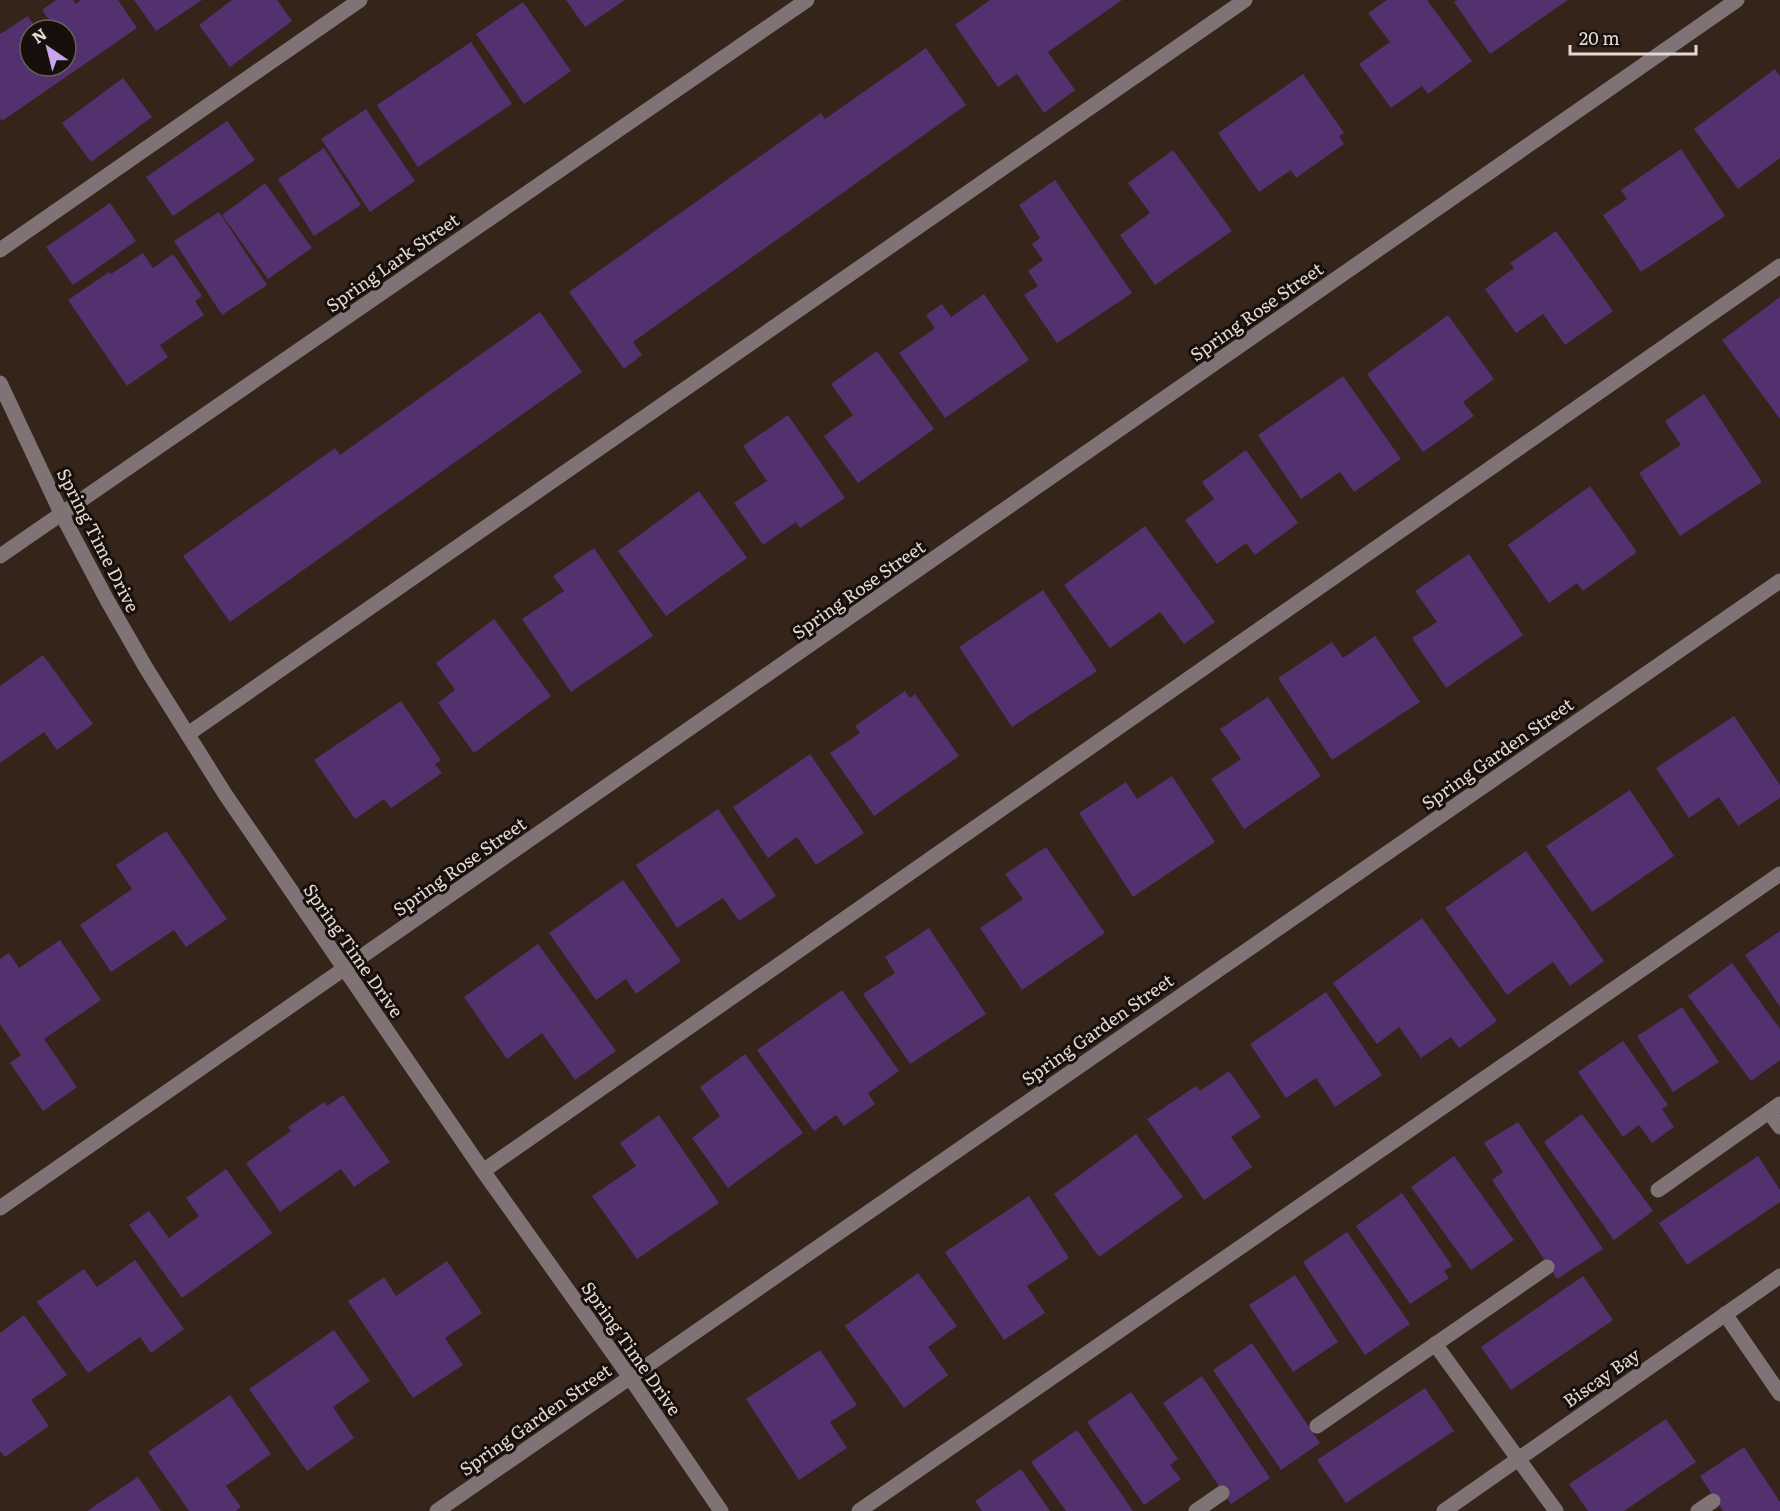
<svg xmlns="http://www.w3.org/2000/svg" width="1780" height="1511" font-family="Literata,serif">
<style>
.building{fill:#53306e}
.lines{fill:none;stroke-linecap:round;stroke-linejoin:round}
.minor{stroke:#7f7375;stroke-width:15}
.labels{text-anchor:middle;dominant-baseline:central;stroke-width:6;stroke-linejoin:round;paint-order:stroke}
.street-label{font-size:18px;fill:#e4d9d2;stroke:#170f0b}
</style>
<rect width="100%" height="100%" fill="#35241a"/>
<g class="building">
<path d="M 56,0 L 73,0 L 76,4 L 81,0 L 118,0 L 137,28 L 2,121 L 0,118 L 0,34 L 28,16 L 37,30 L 30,30 L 30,66 L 66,66 L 66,30 L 37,30 L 50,21 L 42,10 Z"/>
<path d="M 134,0 L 202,0 L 156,31 Z"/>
<path d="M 232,0 L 277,0 L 292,21 L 230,67 L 199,25 Z"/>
<path d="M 566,0 L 625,0 L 585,27 Z"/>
<path d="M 990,0 L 1122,0 L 1048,52 L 1075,90 L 1044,113 L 1017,74 L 998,87 L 955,25 Z"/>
<path d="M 1387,0 L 1427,0 L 1472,61 L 1428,94 L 1422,86 L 1391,108 L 1359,64 L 1390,42 L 1368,13 Z"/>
<path d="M 1457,0 L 1568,0 L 1490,54 L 1454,2 Z"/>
<path d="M 523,2 L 571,71 L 524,104 L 476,34 Z"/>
<path d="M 471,42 L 512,104 L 418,167 L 377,105 Z"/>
<path d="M 926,48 L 966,105 L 633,342 L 642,355 L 624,369 L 569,292 L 821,113 L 825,119 Z"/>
<path d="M 1775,69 L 1780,76 L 1780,158 L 1738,189 L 1694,129 Z"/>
<path d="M 1303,74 L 1344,133 L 1339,136 L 1344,144 L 1296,178 L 1291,170 L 1259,192 L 1218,133 Z"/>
<path d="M 123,78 L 152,117 L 91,162 L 62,123 Z"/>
<path d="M 366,109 L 415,181 L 370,212 L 321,139 Z"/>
<path d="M 227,121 L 255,160 L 173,216 L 146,177 Z"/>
<path d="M 324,148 L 361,205 L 314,236 L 278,179 Z"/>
<path d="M 1681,149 L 1725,216 L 1641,272 L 1603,215 L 1627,199 L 1621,190 Z"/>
<path d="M 1173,150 L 1232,231 L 1155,285 L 1120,235 L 1150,213 L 1128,183 Z"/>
<path d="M 1055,180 L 1132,293 L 1057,343 L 1024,295 L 1038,286 L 1028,271 L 1043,260 L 1032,244 L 1040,238 L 1019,205 Z"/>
<path d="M 265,183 L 312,248 L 268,279 L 222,215 Z"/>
<path d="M 110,203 L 136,241 L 73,285 L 46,247 Z"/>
<path d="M 219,212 L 267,285 L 222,315 L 174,241 Z"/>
<path d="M 1556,231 L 1613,311 L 1565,345 L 1543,314 L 1516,333 L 1485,289 L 1514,268 L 1510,263 Z"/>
<path d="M 143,253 L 153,268 L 173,254 L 202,296 L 195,301 L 204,315 L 160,345 L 168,357 L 127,386 L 68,300 L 109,272 L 111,274 Z"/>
<path d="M 984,294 L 1029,360 L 945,418 L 899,353 L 935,328 L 926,315 L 942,304 L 951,317 Z"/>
<path d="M 1780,297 L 1780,419 L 1722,340 Z"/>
<path d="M 540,312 L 582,372 L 230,622 L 183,556 L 335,448 L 340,455 Z"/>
<path d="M 1448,315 L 1494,379 L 1463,402 L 1474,416 L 1423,452 L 1367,374 Z"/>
<path d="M 877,351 L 934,429 L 858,483 L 824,436 L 853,415 L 831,384 Z"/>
<path d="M 1343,376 L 1401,459 L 1354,492 L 1340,472 L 1301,499 L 1258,435 Z"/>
<path d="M 1704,394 L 1762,482 L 1680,536 L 1639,473 L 1681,445 L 1665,421 Z"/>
<path d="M 788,415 L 845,498 L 800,528 L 796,522 L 763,545 L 734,503 L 767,481 L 743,446 Z"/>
<path d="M 1246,450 L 1298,523 L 1255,555 L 1246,543 L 1217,564 L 1185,520 L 1214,499 L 1202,482 Z"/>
<path d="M 1590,486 L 1637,552 L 1583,591 L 1577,583 L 1549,603 L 1508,545 Z"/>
<path d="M 699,491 L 747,558 L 666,616 L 618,551 Z"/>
<path d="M 1145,526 L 1215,622 L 1184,644 L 1160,612 L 1110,648 L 1064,585 Z"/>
<path d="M 594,548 L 653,636 L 571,692 L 522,619 L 564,591 L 553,576 Z"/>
<path d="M 1469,554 L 1523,635 L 1446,688 L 1412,638 L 1437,622 L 1415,591 Z"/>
<path d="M 1043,590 L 1097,671 L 1012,727 L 959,647 Z"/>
<path d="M 494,619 L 551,696 L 474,753 L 438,703 L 455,690 L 436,663 Z"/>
<path d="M 1375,636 L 1420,702 L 1332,760 L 1278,678 L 1332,642 L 1343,658 Z"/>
<path d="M 43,655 L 93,724 L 57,750 L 44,732 L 0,763 L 0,686 Z"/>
<path d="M 905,691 L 910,698 L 915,694 L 959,756 L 874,816 L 830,753 L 860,733 L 855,726 Z"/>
<path d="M 1268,697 L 1321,776 L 1244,829 L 1211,779 L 1241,759 L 1220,729 Z"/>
<path d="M 401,701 L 441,760 L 435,764 L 442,773 L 391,808 L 384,799 L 355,819 L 314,760 Z"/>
<path d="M 1734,716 L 1780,785 L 1780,798 L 1738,826 L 1719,797 L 1689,818 L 1656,768 Z"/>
<path d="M 810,754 L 864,833 L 816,865 L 797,837 L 768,858 L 733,807 Z"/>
<path d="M 1172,776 L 1215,842 L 1133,897 L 1079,813 L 1126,782 L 1137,799 Z"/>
<path d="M 1630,790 L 1674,856 L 1592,912 L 1546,846 Z"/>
<path d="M 718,809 L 776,896 L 739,921 L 723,898 L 677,928 L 636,865 Z"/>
<path d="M 166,831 L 227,919 L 186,947 L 174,930 L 111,972 L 80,925 L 132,889 L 116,865 Z"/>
<path d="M 1046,847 L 1105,933 L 1022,990 L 980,928 L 1023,899 L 1005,874 Z"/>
<path d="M 1526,851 L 1604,961 L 1570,986 L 1553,962 L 1507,995 L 1445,908 Z"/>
<path d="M 623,880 L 681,961 L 636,994 L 626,979 L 596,1000 L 549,933 Z"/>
<path d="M 1422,918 L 1497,1021 L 1459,1048 L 1451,1037 L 1421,1058 L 1399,1027 L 1377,1044 L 1333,983 Z"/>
<path d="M 929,928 L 986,1014 L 910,1064 L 863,994 L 895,973 L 885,957 Z"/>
<path d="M 1780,931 L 1780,1007 L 1745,955 Z"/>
<path d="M 60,940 L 101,1000 L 44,1039 L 77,1087 L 43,1111 L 10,1063 L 21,1055 L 0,1024 L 0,959 L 9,953 L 19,968 Z"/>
<path d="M 538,944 L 616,1051 L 575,1080 L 542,1033 L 507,1059 L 464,997 Z"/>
<path d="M 1732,963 L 1780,1029 L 1780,1060 L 1751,1081 L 1688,996 Z"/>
<path d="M 842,990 L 899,1071 L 868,1093 L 875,1104 L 844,1126 L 836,1115 L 814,1131 L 757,1050 Z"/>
<path d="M 1326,992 L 1382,1075 L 1335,1107 L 1316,1078 L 1286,1098 L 1250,1044 Z"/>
<path d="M 1682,1007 L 1719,1062 L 1673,1092 L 1637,1036 Z"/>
<path d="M 1623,1041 L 1668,1105 L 1662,1109 L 1674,1127 L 1652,1143 L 1639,1125 L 1623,1137 L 1578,1072 Z"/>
<path d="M 745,1054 L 803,1133 L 728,1188 L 692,1138 L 720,1116 L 700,1087 Z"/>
<path d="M 1229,1071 L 1261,1117 L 1231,1137 L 1252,1167 L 1204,1200 L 1147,1119 L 1196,1086 L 1200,1091 Z"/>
<path d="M 343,1095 L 390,1162 L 354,1187 L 341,1169 L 280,1212 L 246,1163 L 291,1131 L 288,1127 L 324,1102 L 327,1106 Z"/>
<path d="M 1582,1114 L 1653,1211 L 1614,1240 L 1544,1142 Z"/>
<path d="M 659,1115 L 719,1203 L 637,1259 L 592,1196 L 636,1166 L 620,1143 Z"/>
<path d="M 1518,1122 L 1603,1249 L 1557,1279 L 1492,1180 L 1503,1172 L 1484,1143 Z"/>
<path d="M 1136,1134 L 1183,1197 L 1099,1257 L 1054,1194 Z"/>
<path d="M 1454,1156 L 1514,1240 L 1471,1270 L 1411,1187 Z"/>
<path d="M 1758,1156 L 1780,1190 L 1780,1202 L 1687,1265 L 1659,1223 Z"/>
<path d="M 226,1169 L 272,1233 L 182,1298 L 129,1225 L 149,1211 L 169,1238 L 199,1216 L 186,1198 Z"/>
<path d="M 1402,1193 L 1452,1266 L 1444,1271 L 1449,1278 L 1410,1304 L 1356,1226 Z"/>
<path d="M 1029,1196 L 1069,1258 L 1027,1286 L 1045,1313 L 1004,1340 L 945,1252 Z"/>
<path d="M 1347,1232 L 1410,1324 L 1365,1355 L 1303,1262 Z"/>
<path d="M 135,1260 L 184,1329 L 151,1353 L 140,1337 L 88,1373 L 37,1302 L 84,1269 L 97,1287 Z"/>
<path d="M 447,1261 L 482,1313 L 445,1338 L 463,1365 L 413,1398 L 348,1301 L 384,1277 L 396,1296 Z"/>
<path d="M 918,1273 L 957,1326 L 928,1347 L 948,1375 L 904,1408 L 845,1326 Z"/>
<path d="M 1295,1275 L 1338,1342 L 1293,1372 L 1249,1305 Z"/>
<path d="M 1583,1276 L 1613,1320 L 1511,1390 L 1481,1347 Z"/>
<path d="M 24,1315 L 67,1375 L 31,1400 L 49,1426 L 5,1457 L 0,1451 L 0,1333 Z"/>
<path d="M 334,1330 L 370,1381 L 333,1407 L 354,1438 L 307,1471 L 249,1389 Z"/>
<path d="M 1252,1343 L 1320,1443 L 1281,1470 L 1213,1370 Z"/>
<path d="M 820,1350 L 857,1405 L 830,1422 L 847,1448 L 799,1480 L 746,1399 Z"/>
<path d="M 1202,1376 L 1270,1478 L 1231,1504 L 1163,1403 Z"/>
<path d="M 1425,1388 L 1454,1431 L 1346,1503 L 1317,1460 Z"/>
<path d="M 1131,1392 L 1178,1459 L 1170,1465 L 1181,1479 L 1144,1505 L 1087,1422 Z"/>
<path d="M 230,1395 L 271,1454 L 226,1486 L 241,1507 L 236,1511 L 189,1511 L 148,1452 Z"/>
<path d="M 1666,1419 L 1696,1462 L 1624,1511 L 1588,1511 L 1569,1484 Z"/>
<path d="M 1077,1430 L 1133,1511 L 1066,1511 L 1031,1462 Z"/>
<path d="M 1744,1447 L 1780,1502 L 1780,1511 L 1723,1511 L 1700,1476 Z"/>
<path d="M 1021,1469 L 1050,1511 L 982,1511 L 975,1501 Z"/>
<path d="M 138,1477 L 161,1511 L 87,1511 Z"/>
</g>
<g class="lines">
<g class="minor">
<path d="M 0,250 L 360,0"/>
<path d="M 0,383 L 61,513 L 107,600 L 146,668 L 225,794 L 483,1171 L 629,1376 L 721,1511"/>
<path d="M 0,556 L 807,0"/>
<path d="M 188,734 L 1245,0"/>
<path d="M 1769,1112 L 1780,1127"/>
<path d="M 483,1171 L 1780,266"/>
<path d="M 1658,1190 L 1780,1104"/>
<path d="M 0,1208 L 1737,0"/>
<path d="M 1725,1314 L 1780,1394"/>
<path d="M 1435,1344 L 1556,1511"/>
<path d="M 1317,1426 L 1547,1267"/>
<path d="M 437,1511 L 1780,581"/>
<path d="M 859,1511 L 1780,874"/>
<path d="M 1196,1511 L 1222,1493"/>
<path d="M 1444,1511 L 1780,1276"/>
<path d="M 1698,1511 L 1713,1501"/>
</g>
</g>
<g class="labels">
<g class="street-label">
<text transform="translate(392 262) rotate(-35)">Spring Lark Street</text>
<text transform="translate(1256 311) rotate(-35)">Spring Rose Street</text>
<text transform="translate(99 540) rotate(63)">Spring Time Drive</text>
<text transform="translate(858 589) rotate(-35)">Spring Rose Street</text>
<text transform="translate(1497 753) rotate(-35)">Spring Garden Street</text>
<text transform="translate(459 866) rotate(-35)">Spring Rose Street</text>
<text transform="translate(354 950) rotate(55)">Spring Time Drive</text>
<text transform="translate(1097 1029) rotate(-35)">Spring Garden Street</text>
<text transform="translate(632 1348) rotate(55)">Spring Time Drive</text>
<text transform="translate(1601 1377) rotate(-35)">Biscay Bay</text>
<text transform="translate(535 1419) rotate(-35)">Spring Garden Street</text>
</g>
</g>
<g transform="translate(48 48) rotate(325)"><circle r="28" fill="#170f0b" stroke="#69605b" stroke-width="1.5"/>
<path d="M0-4.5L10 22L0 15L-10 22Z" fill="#c8a5ee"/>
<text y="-9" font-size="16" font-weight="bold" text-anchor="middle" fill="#e4d9d2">N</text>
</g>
<path d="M1570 45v9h126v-9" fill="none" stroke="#e4d9d2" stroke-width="3"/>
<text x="1579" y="45" font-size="18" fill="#e4d9d2" stroke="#170f0b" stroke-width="4.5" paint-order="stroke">20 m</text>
</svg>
